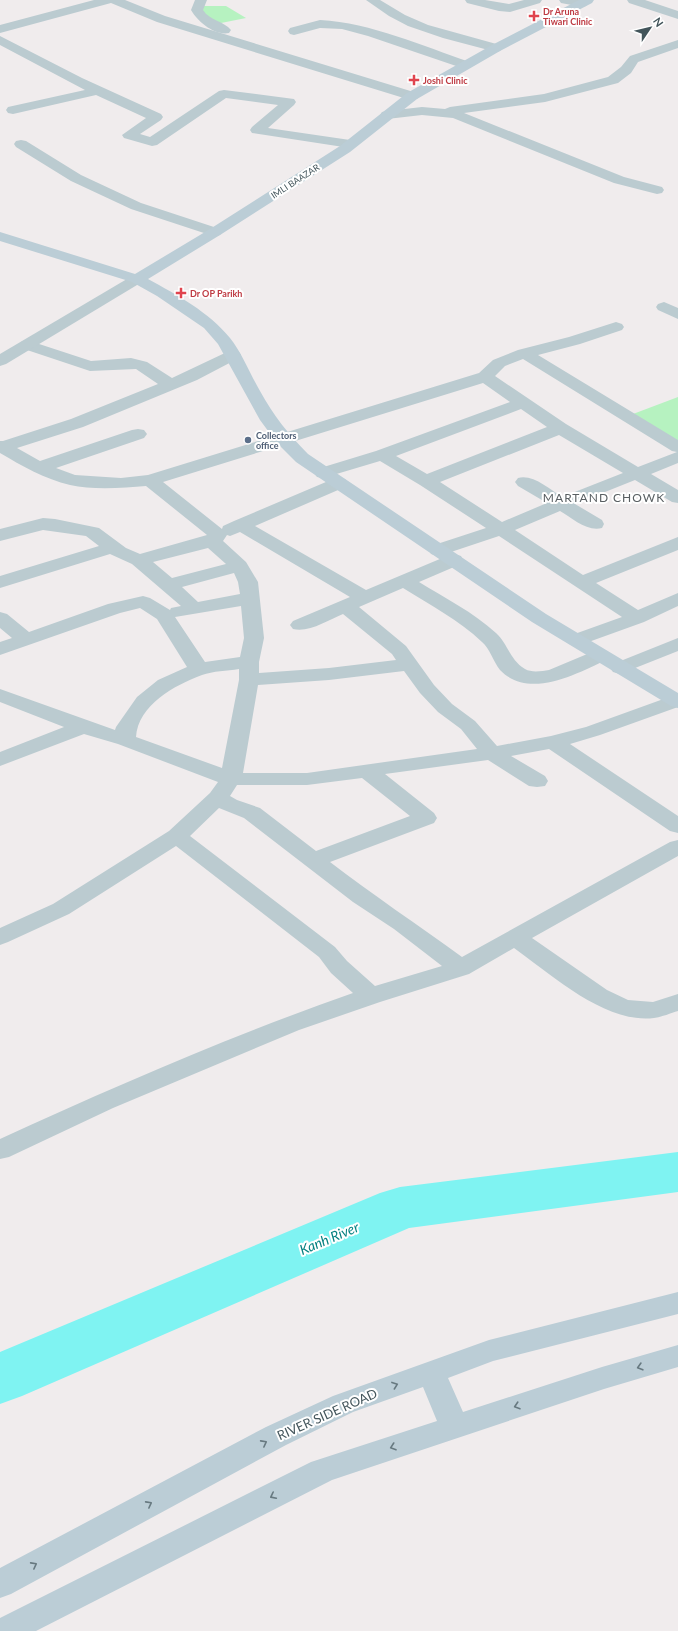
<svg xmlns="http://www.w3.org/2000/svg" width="678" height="1631" font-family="Lato,sans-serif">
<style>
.green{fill:#b6f2c0}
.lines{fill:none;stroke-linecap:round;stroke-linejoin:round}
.river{fill:#7ff3f2;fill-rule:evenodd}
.minor{fill:#bbcbd0;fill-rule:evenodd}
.tertiary{fill:#bbcbd0;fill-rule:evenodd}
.secondary{fill:#bbcdd6;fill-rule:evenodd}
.oneway{stroke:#677980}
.health-dot{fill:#e0444e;stroke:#fff;stroke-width:1.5}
.service-dot{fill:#5c6f8a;stroke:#fff;stroke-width:1.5}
.labels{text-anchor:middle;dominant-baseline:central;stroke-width:4;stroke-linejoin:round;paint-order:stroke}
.far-health-label{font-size:9px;font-weight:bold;fill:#be3a42;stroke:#fff;text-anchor:start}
.far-street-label{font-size:9px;fill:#43555b;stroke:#fff}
.far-service-label{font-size:9px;font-weight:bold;fill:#4e5e75;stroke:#fff;text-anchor:start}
.neighbourhood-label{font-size:12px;letter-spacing:1px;fill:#595f62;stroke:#fff}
.near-street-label{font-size:13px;fill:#43555b;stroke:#fff}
.near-water-label{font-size:14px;font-style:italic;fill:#058181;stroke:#fff}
</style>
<rect width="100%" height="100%" fill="#f0eced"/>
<g class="green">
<path d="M 202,6 L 226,6 L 246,18 L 221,23 L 202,17 Z"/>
<path d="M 678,397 L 678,441 L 633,414 Z"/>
</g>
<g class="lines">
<path class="river" d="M 678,1152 L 678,1192 L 409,1228 L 22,1396 L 0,1404 L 0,1352 L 380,1193 L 400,1187 Z"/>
<g class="minor">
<path d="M 94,0 L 125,0 L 165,16 L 417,93 L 419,96 L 417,99 L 407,99 L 157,22 L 111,3 L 0,33 L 0,25 Z"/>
<path d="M 195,0 L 207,0 L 203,10 C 210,21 224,21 231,30 L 229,33 C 215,36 198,22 191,10 Z"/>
<path d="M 366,0 L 380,0 L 405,15 L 428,25 L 500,45 L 502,48 L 500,51 L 496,52 L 443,38 L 408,26 L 389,16 Z"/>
<path d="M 465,0 L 485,0 L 509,4 L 524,0 L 542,0 L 540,3 L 510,12 L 499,11 L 467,3 Z"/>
<path d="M 559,0 L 584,0 L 588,3 L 586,6 L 582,7 L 561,3 Z"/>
<path d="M 627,0 L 645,0 L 678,11 L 678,19 L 629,3 Z"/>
<path d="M 320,20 C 372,23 422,46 470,62 L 472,65 L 470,68 L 462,68 L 368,36 L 342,29 L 320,28 L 294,35 L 290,34 L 288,31 L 290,28 Z"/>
<path d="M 0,36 L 82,78 L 161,114 L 163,117 L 161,120 L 140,134 L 150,137 L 219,91 L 224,90 L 294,99 L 296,102 L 294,105 L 268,128 L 350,140 L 355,141 L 357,144 L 355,147 L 350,148 L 252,133 L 250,130 L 252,127 L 278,105 L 226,98 L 157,145 L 152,146 L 124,138 L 122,135 L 146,118 L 96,95 L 13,114 L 8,113 L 6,110 L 8,107 L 85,90 L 0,45 Z"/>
<path d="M 678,40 L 678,48 L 638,62 L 631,73 L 618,83 L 545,102 L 464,113 L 624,177 L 662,187 L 664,190 L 662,193 L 657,194 L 614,183 L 453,118 L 422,115 L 387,119 L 382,118 L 380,115 L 382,112 L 387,111 L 422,107 L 445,109 L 450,107 L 544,94 L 608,77 L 621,67 L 630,56 Z"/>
<path d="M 21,140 L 26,141 L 81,175 L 141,203 L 220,229 L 222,232 L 220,235 L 215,236 L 210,235 L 131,209 L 71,181 L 16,147 L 14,144 L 16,141 Z"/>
<path d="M 664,302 L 678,308 L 678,319 L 658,310 L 656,307 L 658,304 Z"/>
<path d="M 616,322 L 622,324 L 624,327 L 622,330 L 580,344 L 538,355 L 678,440 L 678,463 L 651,474 L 678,490 L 678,503 L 672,502 L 635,480 L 575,504 L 602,520 L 604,524 L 602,528 C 587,532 572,518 560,511 L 515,530 L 583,575 L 678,537 L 678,550 L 596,583 L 638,610 L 678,593 L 678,606 L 644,622 L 583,644 L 576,646 L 569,644 L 566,640 L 569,636 L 622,617 L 499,536 L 445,554 L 438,556 L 431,554 L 429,550 L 431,546 L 486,528 L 420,485 L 380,461 L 323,478 L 317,477 L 314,473 L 317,469 L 376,451 L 510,402 L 483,383 L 163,482 L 222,529 L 223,526 L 234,521 L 333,479 L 339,478 L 345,479 L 348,483 L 345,487 L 255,526 L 366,590 L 447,556 L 454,554 L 461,556 L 463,560 L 461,564 L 419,582 C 445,598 473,612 496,633 C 508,644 510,660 525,669 C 532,673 542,671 549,670 L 592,652 L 599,650 L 606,652 L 609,656 L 606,660 C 576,674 529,700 500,670 C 493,661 490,649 482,642 C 459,620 430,605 403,588 L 359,607 L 406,646 L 434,685 L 452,704 L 475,721 L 497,746 L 551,736 L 586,727 L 669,697 L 678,695 L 678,707 L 600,735 L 570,744 L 678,816 L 678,833 L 670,831 L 549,749 L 511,756 L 545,776 L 548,781 L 545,786 L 537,787 L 529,786 L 488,760 L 385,774 L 434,813 L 437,818 L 434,823 L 330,862 C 373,895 418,925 462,957 L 670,842 L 678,840 L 678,856 L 532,938 L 607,990 L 628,1000 L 653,1002 L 678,994 L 678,1011 C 671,1013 662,1017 654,1018 C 605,1024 552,975 514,948 L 469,974 L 380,1002 L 299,1030 L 113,1108 L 9,1157 L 0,1159 L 0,1139 C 116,1086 233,1035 353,993 L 331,973 L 319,957 L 176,846 L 69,914 L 8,942 L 0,945 L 0,928 L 53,904 L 169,831 L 210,793 L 218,782 L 118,744 L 84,734 L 0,766 L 0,752 L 64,727 L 0,702 L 0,689 L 115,730 L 116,727 L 137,697 L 158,680 L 187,667 L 157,619 L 140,608 L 120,613 L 0,655 L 0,642 L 12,638 L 0,628 L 0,612 L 7,614 L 29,632 L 108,604 L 143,596 L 150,598 L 170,610 L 171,608 L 181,606 L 132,564 L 110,554 L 0,588 L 0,576 L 99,546 L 86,536 L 43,530 L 0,541 L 0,529 L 43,518 L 55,519 L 99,528 L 126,548 L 140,554 L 207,535 L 146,486 C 123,488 92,490 70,485 C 45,479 22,466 0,453 L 0,441 L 3,441 L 71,419 L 158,384 L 136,369 L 90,371 L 21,348 L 19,345 L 21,342 L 27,340 L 33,342 L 91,361 L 131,358 L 147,362 L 172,378 L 227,352 L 233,350 L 239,352 L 241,355 L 239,358 L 197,380 L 83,427 L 17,448 L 40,461 L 132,430 L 138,429 L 144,430 L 147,434 L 144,438 L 56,468 L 75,475 L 121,478 L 148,475 L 479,373 L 493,360 L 518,350 L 569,337 ZM 523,359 L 672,451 L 677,452 L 638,467 L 566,424 L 495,376 L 505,366 ZM 521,409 L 547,427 L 427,474 L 396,456 ZM 559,435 L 623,473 L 562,497 C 549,489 533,474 518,478 L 515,482 L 518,486 L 547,503 L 502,522 L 440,482 ZM 240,532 L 350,597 L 293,621 L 290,625 L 293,629 C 309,633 328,620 343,614 L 392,654 L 396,660 L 329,668 L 259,673 L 259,662 L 264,638 L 258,582 L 246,562 L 223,541 L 227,535 L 230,536 ZM 208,548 L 226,564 L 172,578 L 153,562 ZM 234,573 L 238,582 L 240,594 L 198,602 L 182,587 ZM 241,606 L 244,638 L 240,657 L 205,662 L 175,617 ZM 239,669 L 239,680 L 222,768 L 136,737 C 138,705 175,685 202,675 C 213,671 227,671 239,669 ZM 404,671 L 420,693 L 438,712 L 461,729 L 477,749 L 307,773 L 243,773 L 258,685 L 329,680 ZM 362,778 L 410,816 L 316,851 L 260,808 L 237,800 L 230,796 L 237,785 L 307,785 ZM 219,808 L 244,818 L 353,902 L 394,929 L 442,966 L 375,986 L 347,961 L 335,947 L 190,836 Z"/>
<path d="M 678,638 L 678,651 L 620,674 L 613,672 L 610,668 L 613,664 Z"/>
</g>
<path class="tertiary" d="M 137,274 L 142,276 L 145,279 L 142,282 L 6,364 L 0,366 L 0,354 L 132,276 Z"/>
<g class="secondary">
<path d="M 579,0 L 594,0 L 592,3 L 500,51 L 417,99 L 350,152 L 220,235 L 148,279 C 177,295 209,312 230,338 C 242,353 250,374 260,391 C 273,415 289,435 308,454 L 546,614 L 678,693 L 678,708 L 671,706 L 532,622 L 296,462 L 277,443 L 260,420 L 218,344 L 204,328 L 157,296 L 132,282 L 0,241 L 0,232 L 135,274 L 210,229 L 340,146 L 407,93 L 492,45 Z"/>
<path d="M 678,1292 L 678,1314 L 493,1361 L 448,1378 L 463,1412 L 602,1367 L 678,1345 L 678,1367 L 604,1389 L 332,1480 L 36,1631 L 0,1631 L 0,1618 L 311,1462 L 437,1421 L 423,1387 L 353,1412 L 286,1445 L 11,1594 L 0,1598 L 0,1568 L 266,1427 L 333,1396 L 489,1340 Z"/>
</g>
</g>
<defs><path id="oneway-chevron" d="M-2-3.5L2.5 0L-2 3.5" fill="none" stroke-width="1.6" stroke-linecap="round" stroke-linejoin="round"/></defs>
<g class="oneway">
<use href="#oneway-chevron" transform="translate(640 1367) rotate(164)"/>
<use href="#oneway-chevron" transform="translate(395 1385) rotate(-20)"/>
<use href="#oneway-chevron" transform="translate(517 1406) rotate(162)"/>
<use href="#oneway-chevron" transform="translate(264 1443) rotate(-28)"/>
<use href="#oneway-chevron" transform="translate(393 1447) rotate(161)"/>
<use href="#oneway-chevron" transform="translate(273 1496) rotate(153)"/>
<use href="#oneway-chevron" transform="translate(149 1504) rotate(-28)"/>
<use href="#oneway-chevron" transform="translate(34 1565) rotate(-28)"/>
</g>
<g class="health-dot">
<path d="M532 10h4v4h4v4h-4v4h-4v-4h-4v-4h4z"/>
<path d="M412 74h4v4h4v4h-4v4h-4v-4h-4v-4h4z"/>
<path d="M179 287h4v4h4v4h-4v4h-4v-4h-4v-4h4z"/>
</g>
<circle class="service-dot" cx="248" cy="440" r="4"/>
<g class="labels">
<g class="far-health-label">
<text x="543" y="11">Dr Aruna<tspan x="543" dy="10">Tiwari Clinic</tspan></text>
<text x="423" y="80">Joshi Clinic</text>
<text x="190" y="293">Dr OP Parikh</text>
</g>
<g class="far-street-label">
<text transform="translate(295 181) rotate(-33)">IMLI BAAZAR</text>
</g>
<g class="far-service-label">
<text x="256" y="435">Collectors<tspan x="256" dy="10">office</tspan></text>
</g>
<g class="neighbourhood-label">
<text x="604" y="497">MARTAND CHOWK</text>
</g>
<g class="near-street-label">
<text transform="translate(327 1414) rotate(-24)">RIVER SIDE ROAD</text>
</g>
<g class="near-water-label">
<text transform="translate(329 1238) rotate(-23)">Kanh River</text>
</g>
</g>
<g transform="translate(650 28) rotate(55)" stroke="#ffffff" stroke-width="3" paint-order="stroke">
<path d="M0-3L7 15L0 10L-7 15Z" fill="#43555b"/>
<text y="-6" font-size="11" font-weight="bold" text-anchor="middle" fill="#43555b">N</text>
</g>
</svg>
